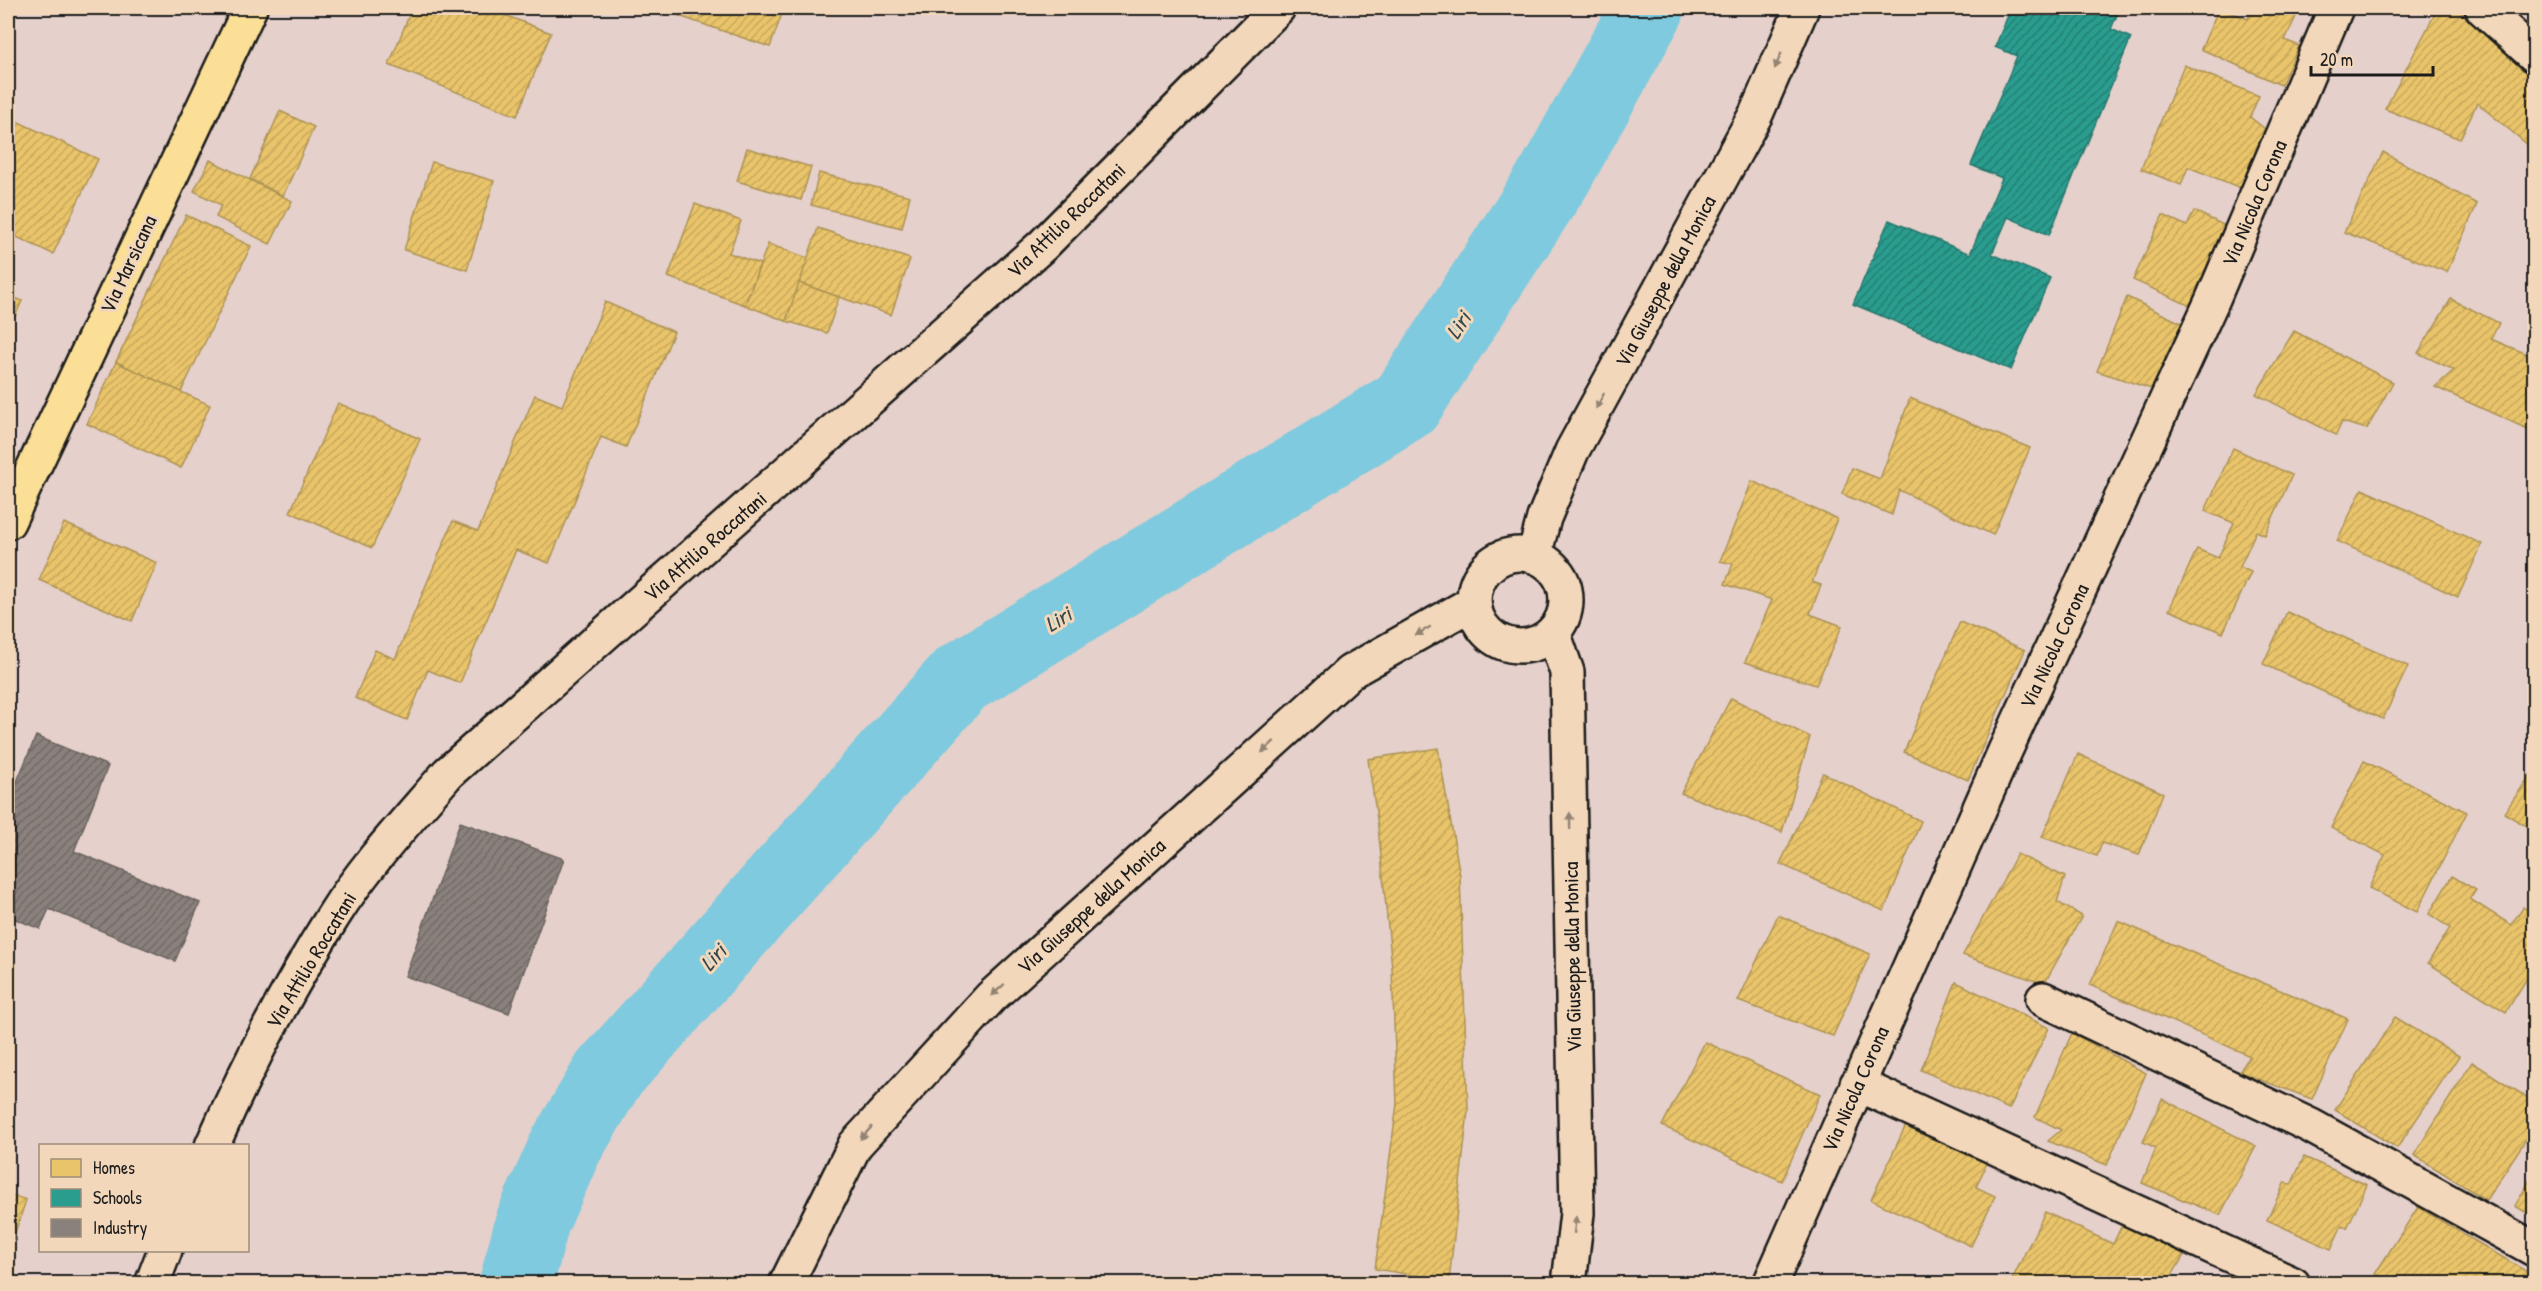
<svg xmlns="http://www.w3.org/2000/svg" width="2542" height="1291" font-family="'Patrick Hand',sans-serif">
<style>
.homes{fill:url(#homes-hatch);stroke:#ac9253;stroke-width:1.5}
.schools{fill:url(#schools-hatch);stroke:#26766c;stroke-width:1.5}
.industry{fill:url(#industry-hatch);stroke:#69635f;stroke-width:1.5}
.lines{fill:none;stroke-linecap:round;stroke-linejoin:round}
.river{stroke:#7fcade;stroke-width:74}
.minor-casing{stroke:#1c1c1c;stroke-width:38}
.major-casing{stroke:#1c1c1c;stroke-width:38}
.minor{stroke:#f3d7ba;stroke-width:33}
.major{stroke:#fbdf96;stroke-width:33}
.oneway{fill:#928373}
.labels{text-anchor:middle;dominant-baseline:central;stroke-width:6;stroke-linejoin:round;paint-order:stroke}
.street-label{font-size:21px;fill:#1c1c1c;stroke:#f3d7ba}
.water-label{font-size:22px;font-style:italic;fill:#35484c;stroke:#f3d7ba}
</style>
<defs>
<pattern id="homes-hatch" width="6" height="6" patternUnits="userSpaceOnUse" patternTransform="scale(1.5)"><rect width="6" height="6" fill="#e9c46a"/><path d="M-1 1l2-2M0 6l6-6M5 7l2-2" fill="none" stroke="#c7a85b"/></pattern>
<pattern id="schools-hatch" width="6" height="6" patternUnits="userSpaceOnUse" patternTransform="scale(1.5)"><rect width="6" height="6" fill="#2a9d8f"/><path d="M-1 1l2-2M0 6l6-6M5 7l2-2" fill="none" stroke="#237f74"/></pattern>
<pattern id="industry-hatch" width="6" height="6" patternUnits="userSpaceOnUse" patternTransform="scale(1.5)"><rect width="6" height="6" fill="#8a817c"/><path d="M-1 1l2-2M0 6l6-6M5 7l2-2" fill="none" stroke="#706965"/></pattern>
</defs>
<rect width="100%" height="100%" fill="#e5d0cb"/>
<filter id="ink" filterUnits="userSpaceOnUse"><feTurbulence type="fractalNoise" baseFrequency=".0167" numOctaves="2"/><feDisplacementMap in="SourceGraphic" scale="12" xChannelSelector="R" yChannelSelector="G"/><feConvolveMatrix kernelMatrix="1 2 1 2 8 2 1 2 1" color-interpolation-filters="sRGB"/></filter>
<g filter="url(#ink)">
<g class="homes">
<path d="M 412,8 L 487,8 L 551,33 L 517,116 L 389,65 Z"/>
<path d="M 682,8 L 784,8 L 770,47 L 679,16 Z"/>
<path d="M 2219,8 L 2248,19 L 2253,8 L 2300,8 L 2285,40 L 2299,46 L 2281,85 L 2201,49 Z"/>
<path d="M 2438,8 L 2459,8 L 2534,73 L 2534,150 L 2477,103 L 2460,139 L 2385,109 Z"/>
<path d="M 2184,65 L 2259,96 L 2250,117 L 2265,129 L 2241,188 L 2188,167 L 2181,185 L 2141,169 Z"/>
<path d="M 280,111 L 314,127 L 283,196 L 250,179 Z"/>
<path d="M 8,117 L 98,159 L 53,254 L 8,233 Z"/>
<path d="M 747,148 L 811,167 L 801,200 L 737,181 Z"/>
<path d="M 2383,152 L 2477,204 L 2447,272 L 2344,232 Z"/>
<path d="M 210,160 L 292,201 L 270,244 L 216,217 L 221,205 L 194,191 Z"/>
<path d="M 432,162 L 494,181 L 467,270 L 404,250 Z"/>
<path d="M 819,173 L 910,196 L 902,228 L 811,205 Z"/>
<path d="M 695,204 L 741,221 L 729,253 L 760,264 L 745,305 L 668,277 Z"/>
<path d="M 2194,211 L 2232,229 L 2195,308 L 2133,280 L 2163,215 L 2187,226 Z"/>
<path d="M 186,215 L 251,246 L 181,392 L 116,362 Z"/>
<path d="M 818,228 L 910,259 L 891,315 L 799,283 Z"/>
<path d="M 768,244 L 808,258 L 786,321 L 745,305 Z"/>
<path d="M 799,283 L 839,297 L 827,333 L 786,321 Z"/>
<path d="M 8,295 L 22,301 L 8,332 Z"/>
<path d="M 2127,297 L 2183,324 L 2158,391 L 2097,371 Z"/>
<path d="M 2451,299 L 2499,323 L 2491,339 L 2534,357 L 2534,432 L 2435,387 L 2454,370 L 2418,353 Z"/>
<path d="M 605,302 L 674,332 L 626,447 L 601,437 L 549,563 L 516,550 L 460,683 L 428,670 L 407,720 L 355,698 L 375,650 L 395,659 L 453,521 L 478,531 L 535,395 L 562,406 Z"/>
<path d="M 2294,331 L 2393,382 L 2367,429 L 2342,422 L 2336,435 L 2256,394 Z"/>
<path d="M 116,362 L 210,405 L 181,468 L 87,424 Z"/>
<path d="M 1910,398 L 2030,448 L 1993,535 L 1899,490 L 1892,515 L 1842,494 L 1852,468 L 1880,479 Z"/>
<path d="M 338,403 L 420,439 L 372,548 L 290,512 Z"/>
<path d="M 2233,448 L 2292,475 L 2265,535 L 2256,531 L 2240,567 L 2251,572 L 2223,633 L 2169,610 L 2197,549 L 2218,558 L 2234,523 L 2205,511 Z"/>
<path d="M 1752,481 L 1837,519 L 1812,582 L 1821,585 L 1810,614 L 1842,626 L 1816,685 L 1745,662 L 1772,600 L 1725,584 L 1733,564 L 1720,561 Z"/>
<path d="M 2362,489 L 2482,544 L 2458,597 L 2337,541 Z"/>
<path d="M 64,523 L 157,563 L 132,621 L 39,580 Z"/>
<path d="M 2287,612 L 2408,666 L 2383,719 L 2263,664 Z"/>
<path d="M 1960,622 L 2025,650 L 1968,780 L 1904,752 Z"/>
<path d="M 1731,698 L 1810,737 L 1782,832 L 1681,793 Z"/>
<path d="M 1438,748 L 1460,876 L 1468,1111 L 1449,1281 L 1375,1269 L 1397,1104 L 1392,968 L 1378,826 L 1368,759 Z"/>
<path d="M 2078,754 L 2163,793 L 2139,855 L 2102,843 L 2097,856 L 2042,837 Z"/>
<path d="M 2364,761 L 2467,812 L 2417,912 L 2369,888 L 2385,855 L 2331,828 Z"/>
<path d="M 2534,770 L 2534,831 L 2504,813 Z"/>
<path d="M 1823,773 L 1921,821 L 1884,911 L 1780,864 Z"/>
<path d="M 2017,854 L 2065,877 L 2057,902 L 2082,916 L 2044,984 L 1963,955 Z"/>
<path d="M 2534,855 L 2534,871 L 2527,867 Z"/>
<path d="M 2452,876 L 2476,890 L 2470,899 L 2511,925 L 2523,907 L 2534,914 L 2534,967 L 2506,1012 L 2428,963 L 2450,928 L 2429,914 Z"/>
<path d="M 1778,915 L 1870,954 L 1833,1036 L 1738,1001 Z"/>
<path d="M 2118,921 L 2348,1019 L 2312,1099 L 2239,1072 L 2250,1056 L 2090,985 Z"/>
<path d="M 1956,982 L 2049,1028 L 2009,1109 L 1921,1070 Z"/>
<path d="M 2395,1017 L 2459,1056 L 2397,1148 L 2335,1110 Z"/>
<path d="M 2072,1033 L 2146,1073 L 2107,1165 L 2048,1141 L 2061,1130 L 2035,1117 Z"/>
<path d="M 1705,1042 L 1820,1094 L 1782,1181 L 1662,1126 Z"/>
<path d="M 2472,1062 L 2534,1102 L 2534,1127 L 2486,1200 L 2414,1155 Z"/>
<path d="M 2162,1099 L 2256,1146 L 2220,1215 L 2142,1183 L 2156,1148 L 2143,1142 Z"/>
<path d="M 1907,1123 L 1991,1154 L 1976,1187 L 1995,1196 L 1971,1246 L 1871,1200 Z"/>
<path d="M 2304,1157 L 2367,1185 L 2347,1228 L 2342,1225 L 2331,1249 L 2267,1220 L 2285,1182 L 2291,1185 Z"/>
<path d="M 2534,1173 L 2534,1217 L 2515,1206 Z"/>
<path d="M 8,1194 L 26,1200 L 8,1254 Z"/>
<path d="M 2418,1207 L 2534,1276 L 2534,1284 L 2395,1284 L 2375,1274 Z"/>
<path d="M 2045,1212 L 2113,1244 L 2125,1219 L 2188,1248 L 2167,1284 L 2103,1284 L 2097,1281 L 2096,1284 L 2010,1284 Z"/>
</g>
<path class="schools" d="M 2011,8 L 2120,8 L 2111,29 L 2131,38 L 2049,235 L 2008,217 L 1992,254 L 2050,278 L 2011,370 L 1853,304 L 1889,220 L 1970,254 L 2002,178 L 1971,165 L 2017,56 L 1995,47 Z"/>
<g class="industry">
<path d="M 36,736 L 108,766 L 74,851 L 200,903 L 175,961 L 49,909 L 40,929 L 8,916 L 8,788 L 13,791 Z"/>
<path d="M 460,822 L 564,859 L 509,1013 L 405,976 Z"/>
</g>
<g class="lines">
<path class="river" d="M 516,1284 L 533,1220 L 566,1146 L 608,1075 L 960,679 L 1406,404 L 1555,176 L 1648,8"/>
<defs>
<g id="minor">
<path d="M 2482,8 L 2534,55"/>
<circle cx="1520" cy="600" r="46"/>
<path d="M 1534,556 L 1544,518 L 1572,451 L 1756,114 L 1802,8"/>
<path d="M 1553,632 L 1567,672 L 1577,1213 L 1569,1284"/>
<path d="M 2043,999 L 2311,1126 L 2534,1249"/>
<path d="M 1857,1084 L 2293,1284"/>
<path d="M 212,1146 C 247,1067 287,989 334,915 C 366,864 409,819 448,773 L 1043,245 L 1278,8"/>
<path d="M 152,1284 L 165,1250"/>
<path d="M 786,1284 L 855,1145 L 991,997 L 1350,672 L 1474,602"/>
<path d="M 1770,1284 L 2005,751 L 2212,301 L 2336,8"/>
</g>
<path id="major" d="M 8,522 L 250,8"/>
</defs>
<use href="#minor" class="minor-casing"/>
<use href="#major" class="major-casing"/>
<use href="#minor" class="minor"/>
<use href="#major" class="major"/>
</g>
<defs><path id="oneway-solid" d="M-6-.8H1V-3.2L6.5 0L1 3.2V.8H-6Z" transform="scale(1.5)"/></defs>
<g class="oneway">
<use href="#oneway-solid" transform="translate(1778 61) rotate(113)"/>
<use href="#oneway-solid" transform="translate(1600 401) rotate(118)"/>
<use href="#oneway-solid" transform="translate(1423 631) rotate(150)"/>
<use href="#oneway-solid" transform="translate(1268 747) rotate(138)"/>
<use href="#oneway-solid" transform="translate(1570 821) rotate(-91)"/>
<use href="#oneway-solid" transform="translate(998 990) rotate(138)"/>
<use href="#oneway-solid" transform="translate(866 1133) rotate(133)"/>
<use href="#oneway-solid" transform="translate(1575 1225) rotate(-83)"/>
</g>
</g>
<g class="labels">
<g class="street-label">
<text transform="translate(2254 203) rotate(-67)">Via Nicola Corona</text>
<text transform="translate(1066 220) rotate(-44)">Via Attilio Roccatani</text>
<text transform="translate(128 264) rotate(-65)">Via Marsicana</text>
<text transform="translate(1665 281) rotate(-62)">Via Giuseppe della Monica</text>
<text transform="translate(705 546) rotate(-41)">Via Attilio Roccatani</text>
<text transform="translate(2054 646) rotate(-65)">Via Nicola Corona</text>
<text transform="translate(1091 906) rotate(-42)">Via Giuseppe della Monica</text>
<text transform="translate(1572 957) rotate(-91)">Via Giuseppe della Monica</text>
<text transform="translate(311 960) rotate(-59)">Via Attilio Roccatani</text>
<text transform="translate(1855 1089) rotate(-66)">Via Nicola Corona</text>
</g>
<g class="water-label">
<text transform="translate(1458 325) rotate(-57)">Liri</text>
<text transform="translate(1058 619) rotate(-32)">Liri</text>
<text transform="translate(713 957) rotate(-48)">Liri</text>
</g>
</g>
<rect width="2542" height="1291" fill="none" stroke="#f3d7ba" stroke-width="30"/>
<rect x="15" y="15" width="2512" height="1261" fill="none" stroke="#1c1c1c" stroke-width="2" filter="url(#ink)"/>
<rect x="39" y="1144" width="210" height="108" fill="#f3d7ba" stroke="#9d8c7b" stroke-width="1.5"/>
<rect x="51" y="1159" width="30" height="18" fill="#e9c46a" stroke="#9d8c7b" stroke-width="1.5"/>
<text x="93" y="1174" font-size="18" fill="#1c1c1c">Homes</text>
<rect x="51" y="1189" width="30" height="18" fill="#2a9d8f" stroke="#9d8c7b" stroke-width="1.5"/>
<text x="93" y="1204" font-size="18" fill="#1c1c1c">Schools</text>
<rect x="51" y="1219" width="30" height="18" fill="#8a817c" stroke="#9d8c7b" stroke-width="1.5"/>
<text x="93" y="1234" font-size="18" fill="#1c1c1c">Industry</text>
<path d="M2311 66v9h122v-9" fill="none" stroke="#1c1c1c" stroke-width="3"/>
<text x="2320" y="66" font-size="18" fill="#1c1c1c" stroke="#f3d7ba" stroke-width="4.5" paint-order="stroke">20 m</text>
</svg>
